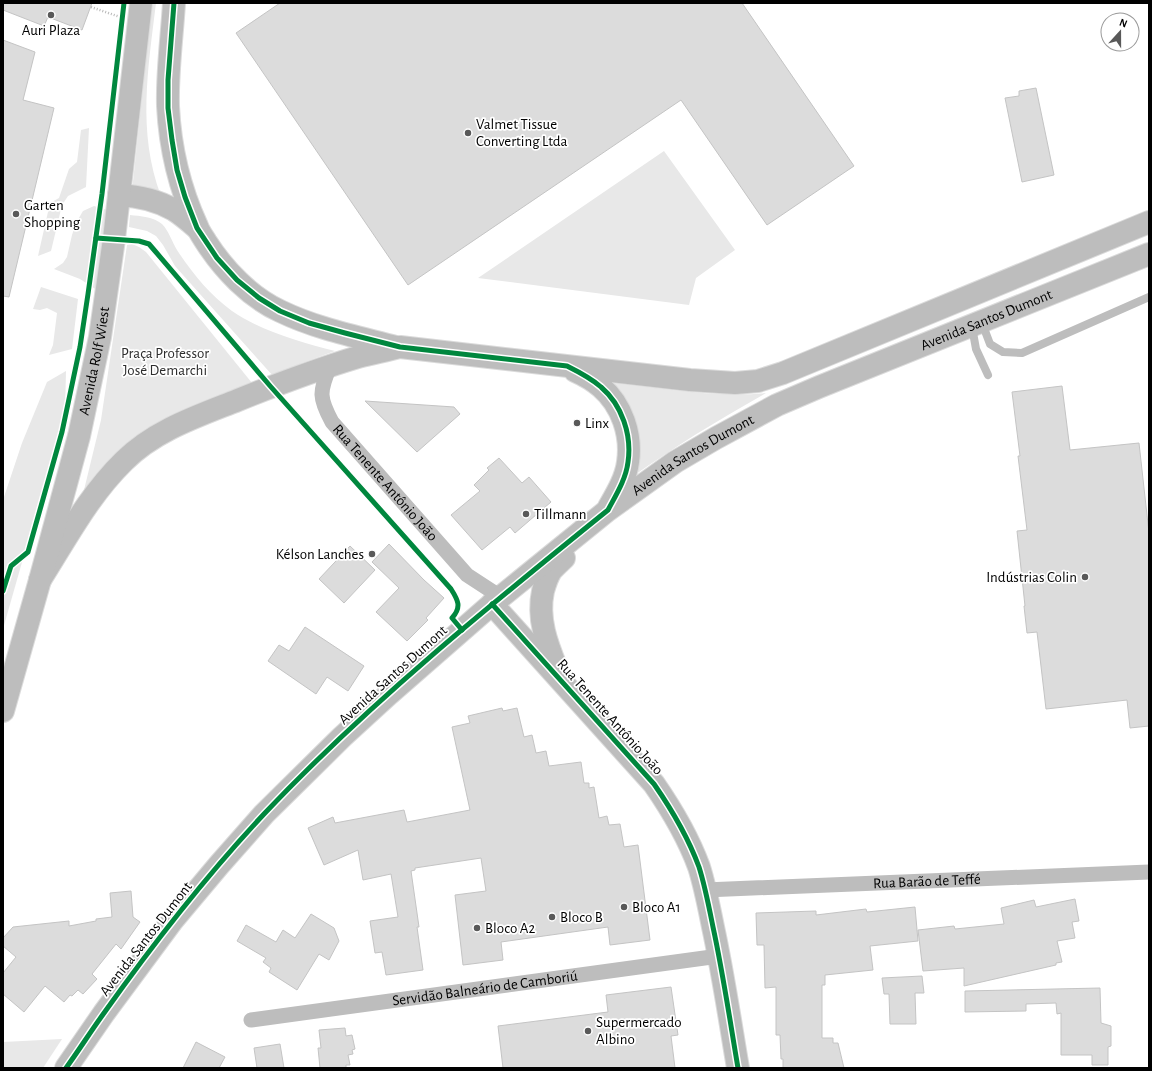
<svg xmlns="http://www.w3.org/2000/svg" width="1152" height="1071" font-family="'Alegreya Sans',sans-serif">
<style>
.green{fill:#e8e8e8}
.building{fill:#dcdcdc;stroke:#c4c4c4}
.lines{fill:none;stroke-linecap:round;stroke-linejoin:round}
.primary-casing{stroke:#dbdbdb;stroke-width:24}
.path{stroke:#b8b8b8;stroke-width:2.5;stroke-dasharray:1 2;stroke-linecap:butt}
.lane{stroke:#bdbdbd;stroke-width:8}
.street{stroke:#bdbdbd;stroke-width:15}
.primary{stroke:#bdbdbd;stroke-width:22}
.cycleway-casing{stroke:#fff;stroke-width:8}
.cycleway{stroke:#00873e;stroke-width:5}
.poi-dot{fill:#595959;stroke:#fff;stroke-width:1.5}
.labels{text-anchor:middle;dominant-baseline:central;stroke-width:3.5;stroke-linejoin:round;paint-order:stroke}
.poi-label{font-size:15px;fill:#000;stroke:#fff;text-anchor:start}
.street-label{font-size:15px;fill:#000;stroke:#fff}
.park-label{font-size:15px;fill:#2d2d2d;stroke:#fff}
</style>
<rect width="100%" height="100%" fill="#fff"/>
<g class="green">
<path d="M 152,3 L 156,3 C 148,69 137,132 161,196 L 132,191 Z"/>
<path d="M 89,128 L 86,187 L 68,196 L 62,205 L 51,251 L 38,256 L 50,203 L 59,198 L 69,169 L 77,162 L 81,130 Z"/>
<path d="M 664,151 L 735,250 L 696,278 L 689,305 L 478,278 Z"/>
<path d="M 94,206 L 107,210 L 97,290 L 80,279 L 54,269 L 63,263 L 67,257 L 72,235 L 76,223 L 83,211 Z"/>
<path d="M 130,215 C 140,216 154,217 162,224 C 169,231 172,242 177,250 C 192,273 210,295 232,311 C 261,331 301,342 335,351 L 302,363 L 273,376 L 175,266 L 163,245 L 156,236 L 147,231 L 129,227 Z"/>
<path d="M 132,244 L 139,247 L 146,252 L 252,383 L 226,392 L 201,404 L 90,491 L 84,490 L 101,420 L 127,245 Z"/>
<path d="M 41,287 L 78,299 L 72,349 L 49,355 L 53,345 L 57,313 L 47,308 L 40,310 L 33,309 Z"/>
<path d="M 66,371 L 65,411 L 3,629 L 3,500 L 22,443 L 47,382 Z"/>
<path d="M 611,383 C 662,388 716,398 766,393 C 720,419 675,446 632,477 Z"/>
<path d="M 62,1039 L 43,1068 L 3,1068 L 3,1042 Z"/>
</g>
<g class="building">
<path d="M 3,3 L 92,3 L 82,30 L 48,17 L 44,26 L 3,10 Z"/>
<path d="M 280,3 L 742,3 L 854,166 L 767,225 L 681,100 L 408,285 L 236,33 Z"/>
<path d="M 3,40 L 35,52 L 23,100 L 54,108 L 9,297 L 3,296 Z"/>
<path d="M 1036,88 L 1054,175 L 1022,182 L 1005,98 L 1019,96 L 1019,91 Z"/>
<path d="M 1062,386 L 1070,450 L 1139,443 L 1149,533 L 1149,726 L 1130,728 L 1127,700 L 1046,709 L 1037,632 L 1027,633 L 1024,606 L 1025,606 L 1017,531 L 1027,530 L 1018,456 L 1020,456 L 1012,392 Z"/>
<path d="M 365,401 L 454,407 L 460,414 L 417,452 Z"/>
<path d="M 499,458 L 522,483 L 529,477 L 551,502 L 515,533 L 510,527 L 482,550 L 451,515 L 480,491 L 474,485 L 489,470 L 487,468 Z"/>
<path d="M 389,544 L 424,580 L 444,598 L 426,618 L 428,620 L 407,641 L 376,612 L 399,588 L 372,562 Z"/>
<path d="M 350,546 L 375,570 L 344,603 L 319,579 Z"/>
<path d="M 305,627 L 364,666 L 348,691 L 327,677 L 316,694 L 268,661 L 279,645 L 289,651 Z"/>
<path d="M 502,708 L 503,711 L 517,708 L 524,737 L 532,735 L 536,753 L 546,751 L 549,766 L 581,762 L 584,783 L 589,783 L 589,788 L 594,787 L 599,818 L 607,816 L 609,825 L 620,824 L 624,847 L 638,845 L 650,940 L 610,945 L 608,927 L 501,942 L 503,960 L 463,965 L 455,895 L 486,891 L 481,858 L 415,868 L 415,870 L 411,871 L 419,927 L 417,927 L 423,970 L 386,975 L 382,952 L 375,953 L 370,921 L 398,917 L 391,874 L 363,880 L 358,850 L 324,865 L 308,828 L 333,817 L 335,823 L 404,810 L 407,822 L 470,810 L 452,727 L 470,723 L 468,716 Z"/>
<path d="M 131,891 L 133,917 L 140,922 L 121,949 L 116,944 L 92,974 L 97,979 L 83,994 L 78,990 L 72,996 L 70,995 L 64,1002 L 45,986 L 24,1012 L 3,994 L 3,973 L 16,957 L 3,946 L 3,938 L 13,927 L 69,921 L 69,926 L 96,921 L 96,919 L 112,917 L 110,893 Z"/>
<path d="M 1075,899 L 1079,921 L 1072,922 L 1075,938 L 1057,941 L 1062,962 L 1056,963 L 1056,965 L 964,986 L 964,968 L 923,971 L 918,930 L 954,926 L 955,929 L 1004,924 L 1001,908 L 1034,900 L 1036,907 Z"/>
<path d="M 915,907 L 918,941 L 870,946 L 873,970 L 825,975 L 825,985 L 822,985 L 822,1038 L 833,1038 L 833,1043 L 838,1043 L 844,1068 L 783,1068 L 783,1059 L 781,1059 L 780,1035 L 776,1035 L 776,987 L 765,988 L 764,945 L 757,945 L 756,913 L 816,911 L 816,915 L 866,909 L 867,912 Z"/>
<path d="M 311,914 L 334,928 L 339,941 L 329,960 L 319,954 L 297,990 L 269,972 L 271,968 L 263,962 L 266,958 L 237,941 L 246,925 L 276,942 L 283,930 L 295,938 Z"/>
<path d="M 922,976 L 924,993 L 915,993 L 916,1024 L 890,1024 L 889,994 L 884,994 L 882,978 Z"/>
<path d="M 671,987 L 678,1035 L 671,1036 L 675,1068 L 503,1068 L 498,1026 L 608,1012 L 606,995 Z"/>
<path d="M 1100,988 L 1101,1023 L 1111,1026 L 1111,1046 L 1108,1047 L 1108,1065 L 1092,1065 L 1092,1055 L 1061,1055 L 1061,1013 L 1057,1014 L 1056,1003 L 1026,1004 L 1026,1011 L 965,1012 L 965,991 Z"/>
<path d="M 345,1028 L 346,1036 L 352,1035 L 355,1049 L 352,1050 L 353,1054 L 348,1055 L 350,1065 L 346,1065 L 346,1068 L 320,1068 L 318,1048 L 321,1048 L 319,1030 Z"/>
<path d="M 196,1042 L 225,1057 L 219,1068 L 183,1068 Z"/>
<path d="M 280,1044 L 284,1068 L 257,1068 L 254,1048 Z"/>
</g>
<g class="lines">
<defs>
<g id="primary">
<path d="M 174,3 C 172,37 167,72 168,106 C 170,147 180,189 197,226 C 199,232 203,237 206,242 C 224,270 250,297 280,311 C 317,329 358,337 396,347"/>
<path d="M 119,195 C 138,196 157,200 174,210 C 182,215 190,222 197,228"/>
<path d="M 575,371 C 584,375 593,380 601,387 C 622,405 632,435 628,462 C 626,478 617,493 609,507"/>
<path d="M 40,580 C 66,539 89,495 124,461 C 155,430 198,416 238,400 C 278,384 318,369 358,357 C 372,353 386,351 400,347 L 690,380 L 735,383 L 758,381 L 783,373 L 1149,222"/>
<path d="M 492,604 L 654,784 C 672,810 688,837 699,867 C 705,886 709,907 713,927 C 723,973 730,1021 738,1068"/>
<path d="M 557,669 C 547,644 537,619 543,591 C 545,584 547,577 551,571 C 555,566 560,562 564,558"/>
<path id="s4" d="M 3,711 L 40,580 L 79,436 L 100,337 L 114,239 L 141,3"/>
<path id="s5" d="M 66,1068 L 104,1013 L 172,921 L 219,865 L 264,814 L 342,737 L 389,694 L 492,604 L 608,510 L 675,462 L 716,438 L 777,405 L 819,387 L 1149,254"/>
</g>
</defs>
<use href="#primary" class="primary-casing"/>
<path class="path" d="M 91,7 L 120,17"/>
<g class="lane">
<path d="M 982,323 L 990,344 L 1003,352 L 1022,353 L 1149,297"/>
<path d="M 972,327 L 976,349 L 988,375"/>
</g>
<g class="street">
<path id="s1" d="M 330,366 C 319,392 319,398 332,422 L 467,575 L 490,590 L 501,597"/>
<path id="s2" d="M 705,890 L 1149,872"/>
<path id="s3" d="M 251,1020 L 719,956"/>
</g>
<use href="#primary" class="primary"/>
<defs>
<g id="cycleway">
<path d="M 96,238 L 139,241 L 149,244 L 155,251 L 271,387 L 451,589 C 458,600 462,607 452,618 L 462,630"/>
<path d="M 3,591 L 11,566 L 28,552 L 62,432 L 80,347 L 88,294 L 102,194 L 124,3"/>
<path d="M 492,604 L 654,784 C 672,810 688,837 699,867 C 705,886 709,907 713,927 C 723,973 730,1021 738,1068"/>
<path d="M 66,1068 C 79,1050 91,1031 104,1013 C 153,944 206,876 264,814 C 369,703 489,606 608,510 C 616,495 626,479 628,462 C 632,435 622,405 601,387 C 591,378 579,372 567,366 L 400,347 L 345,333 L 309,323 L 280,311 L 259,298 L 237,280 L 217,258 L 197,228 L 185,197 L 177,170 L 172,140 L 168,108 L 168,80 L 174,3"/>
</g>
</defs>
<use href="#cycleway" class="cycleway-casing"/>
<use href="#cycleway" class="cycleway"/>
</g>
<g class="poi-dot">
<circle cx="51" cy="15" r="4"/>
<circle cx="468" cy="133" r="4"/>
<circle cx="16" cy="214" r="4"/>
<circle cx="577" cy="423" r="4"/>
<circle cx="526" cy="514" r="4"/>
<circle cx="372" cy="554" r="4"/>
<circle cx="1085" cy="577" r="4"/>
<circle cx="624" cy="907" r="4"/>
<circle cx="552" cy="917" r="4"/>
<circle cx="477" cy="928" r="4"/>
<circle cx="588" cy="1031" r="4"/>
</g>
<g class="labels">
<g class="poi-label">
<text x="51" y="30" text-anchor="middle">Auri Plaza</text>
<text x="476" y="124">Valmet Tissue<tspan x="476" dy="17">Converting Ltda</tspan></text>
<text x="24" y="205">Garten<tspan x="24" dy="17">Shopping</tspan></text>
<text x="585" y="423">Linx</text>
<text x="534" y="514">Tillmann</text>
<text x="364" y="554" text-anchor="end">Kélson Lanches</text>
<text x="1077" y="577" text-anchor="end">Indústrias Colin</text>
<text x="632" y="907">Bloco A1</text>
<text x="560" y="917">Bloco B</text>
<text x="485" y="928">Bloco A2</text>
<text x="596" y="1022">Supermercado<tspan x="596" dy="17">Albino</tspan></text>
</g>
<g class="street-label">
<text stroke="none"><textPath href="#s5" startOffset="1207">Avenida Santos Dumont</textPath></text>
<text stroke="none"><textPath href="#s4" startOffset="362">Avenida Rolf Wiest</textPath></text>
<text stroke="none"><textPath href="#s5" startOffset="883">Avenida Santos Dumont</textPath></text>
<text stroke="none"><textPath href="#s1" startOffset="140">Rua Tenente Antônio João</textPath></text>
<text transform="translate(393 675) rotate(-42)">Avenida Santos Dumont</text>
<text transform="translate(610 717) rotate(48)">Rua Tenente Antônio João</text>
<text stroke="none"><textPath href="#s2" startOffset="222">Rua Barão de Teffé</textPath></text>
<text transform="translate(146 939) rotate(-52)">Avenida Santos Dumont</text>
<text stroke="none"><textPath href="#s3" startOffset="236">Servidão Balneário de Camboriú</textPath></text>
</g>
<g class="park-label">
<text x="165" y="353">Praça Professor<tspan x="165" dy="17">José Demarchi</tspan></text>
</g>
</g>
<rect width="1152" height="1071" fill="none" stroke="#000000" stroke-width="8"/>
<g transform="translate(1120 32) rotate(21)"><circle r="19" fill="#ffffff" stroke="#999999"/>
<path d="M0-3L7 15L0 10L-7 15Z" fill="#595959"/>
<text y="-6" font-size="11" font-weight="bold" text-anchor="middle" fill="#000000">N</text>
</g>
</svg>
